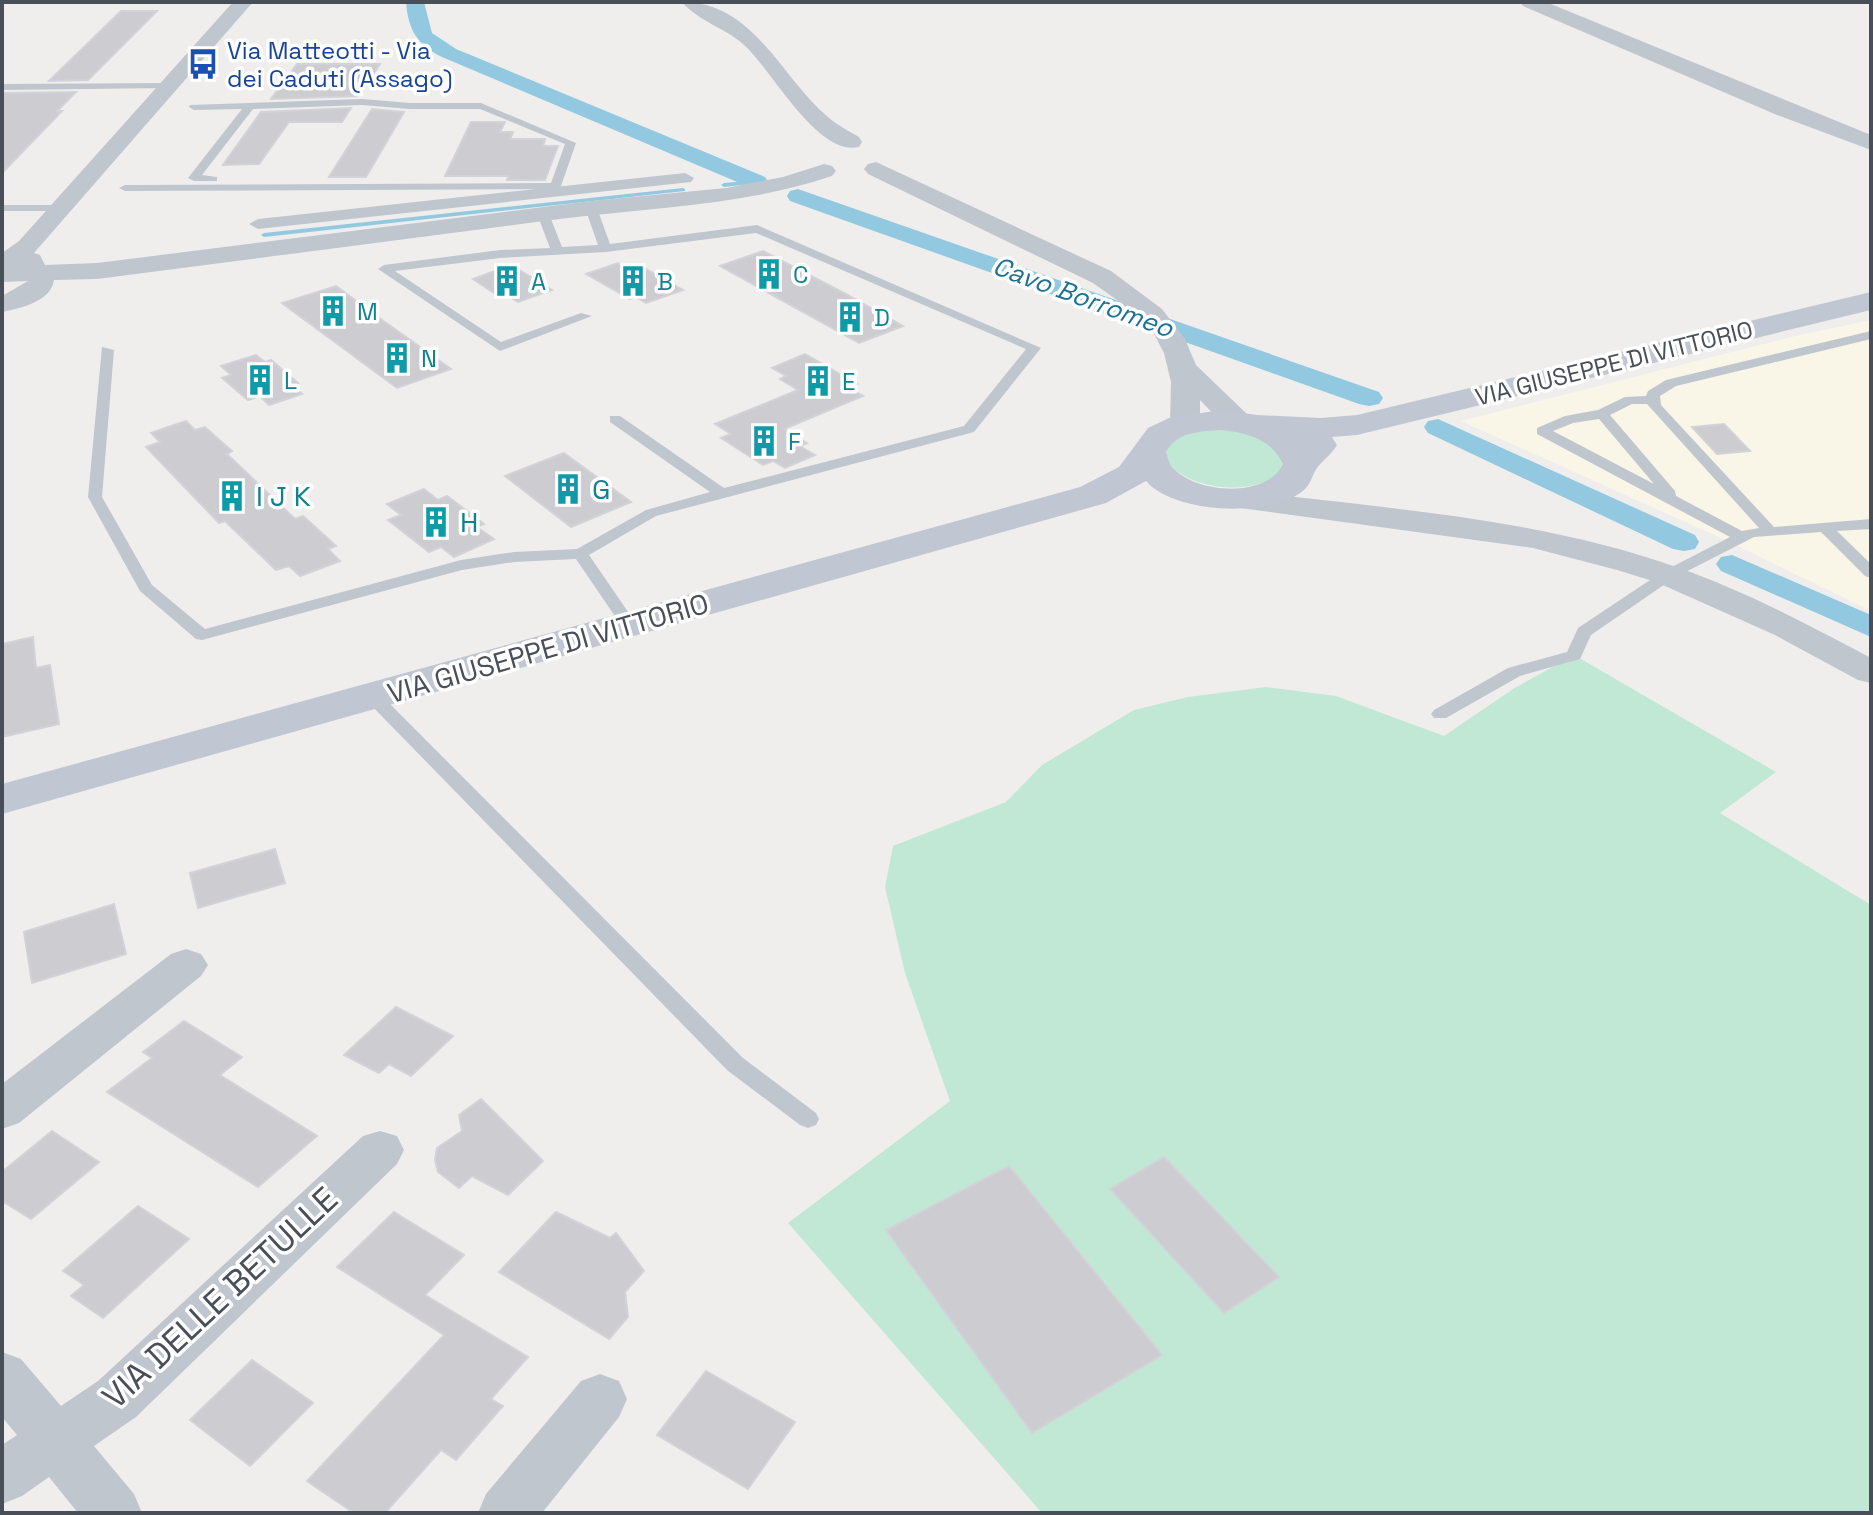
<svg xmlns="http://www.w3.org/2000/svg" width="1873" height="1515" font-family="'Space Grotesk',sans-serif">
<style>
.commercial{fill:#f9f6e8}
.green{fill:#c1e8d4}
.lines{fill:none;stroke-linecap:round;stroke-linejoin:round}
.stream{fill:#93c9e0;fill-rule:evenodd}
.canal{fill:#93c9e0;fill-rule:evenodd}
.building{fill:#ccccd1;stroke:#d2d3d8;stroke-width:2}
.service{fill:#c0c6ce;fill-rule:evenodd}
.pedestrian{fill:#c0c6ce;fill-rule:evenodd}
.minor{fill:#c0c6ce;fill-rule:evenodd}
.secondary{fill:#c0c7d2;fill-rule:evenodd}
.labels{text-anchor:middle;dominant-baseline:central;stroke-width:7;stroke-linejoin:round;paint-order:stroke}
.far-transit-label{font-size:24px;fill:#164399;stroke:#fff;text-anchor:start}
.far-culture-label{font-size:24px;fill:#0d838f;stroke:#fff;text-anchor:start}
.far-street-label{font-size:24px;fill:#484f58;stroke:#fff}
.far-water-label{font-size:26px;font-style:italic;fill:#1e7195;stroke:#fff}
.culture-label{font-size:28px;fill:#0d838f;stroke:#fff;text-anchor:start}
.street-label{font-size:28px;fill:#484f58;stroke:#fff}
.near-street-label{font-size:34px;fill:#484f58;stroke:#fff}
</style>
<rect width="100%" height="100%" fill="#f0eeed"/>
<path class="commercial" d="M 1871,320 L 1871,611 L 1730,542 L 1461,421 L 1791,337 Z"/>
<g class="green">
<path d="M 1209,429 C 1244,429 1260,434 1284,459 C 1283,475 1275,479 1261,483 C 1198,504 1114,446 1209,429 Z"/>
<path d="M 1574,655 L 1776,772 L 1720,813 L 1871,905 L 1871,1513 L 1042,1513 L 788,1223 L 950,1101 L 905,973 L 885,887 L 893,846 L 1006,802 L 1042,765 L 1134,710 L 1188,697 L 1266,687 L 1336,696 L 1444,736 L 1513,689 Z"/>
</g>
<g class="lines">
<g class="stream">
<path d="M 757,180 L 759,181 L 759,183 L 724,187 L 721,185 L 724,183 Z"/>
<path d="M 683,188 L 685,189 L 685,191 L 264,237 L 261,235 L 264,233 Z"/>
</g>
<g class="canal">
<path d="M 406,2 L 424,2 L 432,33 L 456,49 L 765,177 L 768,182 L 757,189 L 749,187 L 442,57 C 417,45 408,29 406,2 Z"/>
<path d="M 798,189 L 1379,392 L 1383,398 L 1379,404 L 1369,406 L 1359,404 L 790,201 L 787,196 L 790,191 Z"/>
<path d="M 1438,419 L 1695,535 L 1699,542 L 1695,549 L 1684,551 L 1673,549 L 1428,433 L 1424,427 L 1428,421 Z"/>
<path d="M 1732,555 L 1871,615 L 1871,637 L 1721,571 L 1716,564 L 1721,557 Z"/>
</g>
</g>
<g class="building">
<path d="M 121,11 L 157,11 L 88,80 L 49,81 Z"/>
<path d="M 297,64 L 380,64 L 359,96 L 271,99 Z"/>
<path d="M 76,92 L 57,111 L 62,111 L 2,173 L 2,93 Z"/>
<path d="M 351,108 L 342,122 L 289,122 L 259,164 L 223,165 L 261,112 Z"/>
<path d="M 372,109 L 404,112 L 366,177 L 329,177 Z"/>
<path d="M 471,122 L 505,122 L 500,132 L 513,132 L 510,139 L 545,139 L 543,146 L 558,146 L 545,180 L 507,180 L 509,176 L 445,176 Z"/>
<path d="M 763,251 L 842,292 L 903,326 L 859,343 L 720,266 Z"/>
<path d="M 618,263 L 628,269 L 639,265 L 683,290 L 646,303 L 636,297 L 630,299 L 586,274 Z"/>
<path d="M 511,265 L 552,290 L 518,302 L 507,295 L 500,297 L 473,279 Z"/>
<path d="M 336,286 L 382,320 L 451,369 L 397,388 L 282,303 Z"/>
<path d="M 805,354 L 857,384 L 848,388 L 863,396 L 784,429 L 807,443 L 800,446 L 815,455 L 785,468 L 773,461 L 763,465 L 721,438 L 731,434 L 715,424 L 798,390 L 780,379 L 786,376 L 772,368 Z"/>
<path d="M 256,355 L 265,362 L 271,360 L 298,383 L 291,385 L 302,394 L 269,405 L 260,396 L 248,400 L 222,378 L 231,375 L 221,366 Z"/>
<path d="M 186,421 L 195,430 L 205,427 L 232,451 L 227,454 L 295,519 L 303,516 L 336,546 L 328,549 L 340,561 L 300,576 L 289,566 L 276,570 L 225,521 L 219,523 L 146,447 L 160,442 L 151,433 Z"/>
<path d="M 1724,424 L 1750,451 L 1717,454 L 1692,427 Z"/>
<path d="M 564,453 L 631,502 L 571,527 L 505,476 Z"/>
<path d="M 424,489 L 438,500 L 447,496 L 484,524 L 477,527 L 494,539 L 454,557 L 441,547 L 429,552 L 388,520 L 401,515 L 387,504 Z"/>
<path d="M 33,637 L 36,668 L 50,665 L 59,724 L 2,737 L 2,644 Z"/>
<path d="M 275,849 L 285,883 L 198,908 L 190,873 Z"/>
<path d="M 114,904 L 126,954 L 32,983 L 24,932 Z"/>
<path d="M 396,1007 L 453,1036 L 411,1076 L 389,1064 L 379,1073 L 344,1055 Z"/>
<path d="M 184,1021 L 242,1057 L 220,1075 L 317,1136 L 258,1187 L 107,1092 L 152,1058 L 143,1052 Z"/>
<path d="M 481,1099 L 543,1161 L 508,1195 L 472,1176 L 459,1188 L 438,1172 L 435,1160 L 437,1148 L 462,1131 L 459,1115 Z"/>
<path d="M 52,1131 L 99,1162 L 31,1219 L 2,1201 L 2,1172 Z"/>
<path d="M 1164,1157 L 1279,1277 L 1224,1313 L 1110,1189 Z"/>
<path d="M 1009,1166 L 1162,1355 L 1032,1433 L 886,1230 Z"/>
<path d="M 138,1206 L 189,1239 L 103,1318 L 71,1296 L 84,1285 L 63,1271 Z"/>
<path d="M 394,1212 L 464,1255 L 425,1295 L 528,1357 L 491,1399 L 503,1406 L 456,1460 L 441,1450 L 385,1513 L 354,1513 L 307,1481 L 444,1335 L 337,1267 Z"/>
<path d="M 556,1212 L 610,1238 L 616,1233 L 644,1271 L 625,1292 L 628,1317 L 609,1339 L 499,1272 Z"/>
<path d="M 252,1360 L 313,1403 L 250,1466 L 190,1420 Z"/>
<path d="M 706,1371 L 795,1422 L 748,1489 L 657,1435 Z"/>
</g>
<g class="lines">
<g class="service">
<path d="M 174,83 L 175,85 L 170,88 L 2,90 L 2,84 Z"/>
<path d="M 362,99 L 410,103 L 481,103 L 576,143 L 561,186 L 555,189 L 125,191 L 119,188 L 125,185 L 551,183 L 565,144 L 480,109 L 410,109 L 362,105 L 253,109 L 202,175 L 217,177 L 217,181 L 194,181 L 188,178 L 242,109 L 194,110 L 189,107 L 190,105 Z"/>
<path d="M 2,205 L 61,205 L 67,208 L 61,211 L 2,211 Z"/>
<path d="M 591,205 L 597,208 L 610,244 L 757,225 L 1041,348 L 974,432 L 656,516 L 589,555 L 637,625 L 635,628 L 623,628 L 576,559 L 514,562 L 462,570 L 202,640 L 196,639 L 140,591 L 88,497 L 102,347 L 114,350 L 102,497 L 152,585 L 205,629 L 461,560 L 514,552 L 577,549 L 646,510 L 710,492 L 610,422 L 610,416 L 620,416 L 724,488 L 964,426 L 1026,349 L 756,233 L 606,252 L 500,258 L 395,271 L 501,342 L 581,313 L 592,316 L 500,351 L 378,269 L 384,265 L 500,250 L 550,248 L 537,214 L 543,211 L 549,214 L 562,247 L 598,245 L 585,208 Z"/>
<path d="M 1871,331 L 1871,339 L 1676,386 L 1660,396 L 1661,405 L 1774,527 L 1871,519 L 1871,529 L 1837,531 L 1871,564 L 1871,578 L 1865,576 L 1821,532 L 1754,537 L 1674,578 L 1591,635 L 1580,659 L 1520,676 L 1446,718 L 1434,718 L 1431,714 L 1434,710 L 1508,668 L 1567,652 L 1578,628 L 1662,572 L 1730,537 L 1537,434 L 1537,428 L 1565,416 L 1598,410 L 1625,397 L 1646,396 L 1648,391 L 1666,380 ZM 1632,404 L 1647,404 L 1759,528 L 1742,531 L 1676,496 L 1675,491 L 1610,415 ZM 1599,419 L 1654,484 L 1553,431 L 1573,423 Z"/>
<path d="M 373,692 L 379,693 L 743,1058 L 816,1113 L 819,1119 L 816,1125 L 808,1128 L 800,1125 L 727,1070 L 367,701 L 364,697 Z"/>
</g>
<path class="pedestrian" d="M 685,173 L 694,178 L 691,182 L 258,229 L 249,224 L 258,219 Z"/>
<g class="minor">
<path d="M 233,2 L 253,2 L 34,253 L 40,255 L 45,265 L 97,263 L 591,201 L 726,188 L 783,177 L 824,164 L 832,166 L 836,171 L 832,176 C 746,205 658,207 568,218 C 411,238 254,259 97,279 L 54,280 C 51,302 20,308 2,312 L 2,296 L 28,281 L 2,282 L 2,253 L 19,241 Z"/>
<path d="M 682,2 C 754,2 781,78 828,117 C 837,125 849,131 859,137 L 862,142 L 859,147 C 817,157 771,68 743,44 C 725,28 698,21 682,2 Z"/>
<path d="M 1520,2 L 1546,2 L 1871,135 L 1871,150 L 1777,115 L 1523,6 Z"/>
<path d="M 876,162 L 1111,271 L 1162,309 L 1185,339 L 1196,365 L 1249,416 L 1254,422 L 1249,428 C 1227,434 1215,415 1200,400 L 1200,424 L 1195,430 L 1185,433 L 1175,430 L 1170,424 L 1171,382 L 1164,353 L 1153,332 L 1131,310 L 1093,283 L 868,174 L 864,169 L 868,164 Z"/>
<path d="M 1237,490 C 1384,509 1538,517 1679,568 C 1745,591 1809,625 1871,658 L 1871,683 L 1858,680 L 1775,635 L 1656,582 L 1617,570 L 1533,548 L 1226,506 L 1221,499 L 1226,492 Z"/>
<path d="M 186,949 L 201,954 L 208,965 L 201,976 L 19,1123 L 2,1129 L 2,1084 L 171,954 Z"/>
<path d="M 380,1131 L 397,1136 L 404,1150 L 397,1164 L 136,1417 L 94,1446 L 134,1494 L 142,1513 L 78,1513 L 49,1477 L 22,1496 L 2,1504 L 2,1445 L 17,1435 L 2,1417 L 2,1352 L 21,1359 L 61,1406 L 98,1381 L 363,1136 Z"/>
<path d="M 600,1374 L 619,1381 L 627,1399 L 619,1417 L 542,1513 L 478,1513 L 486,1494 L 581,1381 Z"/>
</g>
<path class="secondary" d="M 1871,292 L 1871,310 L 1357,435 L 1332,437 L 1337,445 C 1332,454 1323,460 1317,468 C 1312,475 1311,484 1304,490 C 1272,518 1174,514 1146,481 L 1106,503 L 2,814 L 2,784 L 1080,487 L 1119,467 L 1148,428 L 1169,418 L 1221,410 L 1257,415 L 1321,418 L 1357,415 ZM 1221,430 C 1248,433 1271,439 1283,464 C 1267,498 1199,494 1174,469 C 1169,465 1168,458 1166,452 C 1177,432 1200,431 1221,430 Z"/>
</g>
<defs>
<symbol id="bus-bare" viewBox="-9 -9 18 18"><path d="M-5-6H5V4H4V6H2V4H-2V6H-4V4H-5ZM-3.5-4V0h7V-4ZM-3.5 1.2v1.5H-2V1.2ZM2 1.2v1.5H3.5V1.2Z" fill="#1a4fb4" stroke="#fff" stroke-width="2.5" paint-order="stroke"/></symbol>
<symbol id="building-bare" viewBox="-9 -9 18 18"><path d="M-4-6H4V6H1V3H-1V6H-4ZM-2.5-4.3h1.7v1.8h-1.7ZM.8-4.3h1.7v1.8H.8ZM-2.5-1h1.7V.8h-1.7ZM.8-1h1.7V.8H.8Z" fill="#0f9aa8" stroke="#fff" stroke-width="2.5" paint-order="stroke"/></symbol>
</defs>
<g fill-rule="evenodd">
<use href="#bus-bare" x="181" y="42" width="44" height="44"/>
<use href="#building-bare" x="747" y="252" width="44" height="44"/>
<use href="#building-bare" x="485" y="259" width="44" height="44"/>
<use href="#building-bare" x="611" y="259" width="44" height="44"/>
<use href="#building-bare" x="311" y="289" width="44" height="44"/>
<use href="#building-bare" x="828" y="295" width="44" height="44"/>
<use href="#building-bare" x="375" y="336" width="44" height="44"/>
<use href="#building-bare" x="238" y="358" width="44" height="44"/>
<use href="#building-bare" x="796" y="359" width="44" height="44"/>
<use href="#building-bare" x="742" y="419" width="44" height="44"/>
<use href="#building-bare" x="546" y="467" width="44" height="44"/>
<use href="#building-bare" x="210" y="474" width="44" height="44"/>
<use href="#building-bare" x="414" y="500" width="44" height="44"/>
</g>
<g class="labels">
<g class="far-transit-label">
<text x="227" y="50">Via Matteotti - Via<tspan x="227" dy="28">dei Caduti (Assago)</tspan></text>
</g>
<g class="far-culture-label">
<text x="793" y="274">C</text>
<text x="531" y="281">A</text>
<text x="657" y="281">B</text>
<text x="357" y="311">M</text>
<text x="874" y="317">D</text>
<text x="421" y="358">N</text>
<text x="284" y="380">L</text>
<text x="842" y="381">E</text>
<text x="788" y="441">F</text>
</g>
<g class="far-street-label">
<text transform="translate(1614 363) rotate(-14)">VIA GIUSEPPE DI VITTORIO</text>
</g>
<g class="far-water-label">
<text transform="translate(1083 297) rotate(20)">Cavo Borromeo</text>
</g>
<g class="culture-label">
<text x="592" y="489">G</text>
<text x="256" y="496">I J K</text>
<text x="460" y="522">H</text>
</g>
<g class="street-label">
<text transform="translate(548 648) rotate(-16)">VIA GIUSEPPE DI VITTORIO</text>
</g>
<g class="near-street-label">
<text transform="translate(220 1298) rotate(-43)">VIA DELLE BETULLE</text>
</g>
</g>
<rect width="1873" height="1515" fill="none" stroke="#484f58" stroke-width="8"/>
</svg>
